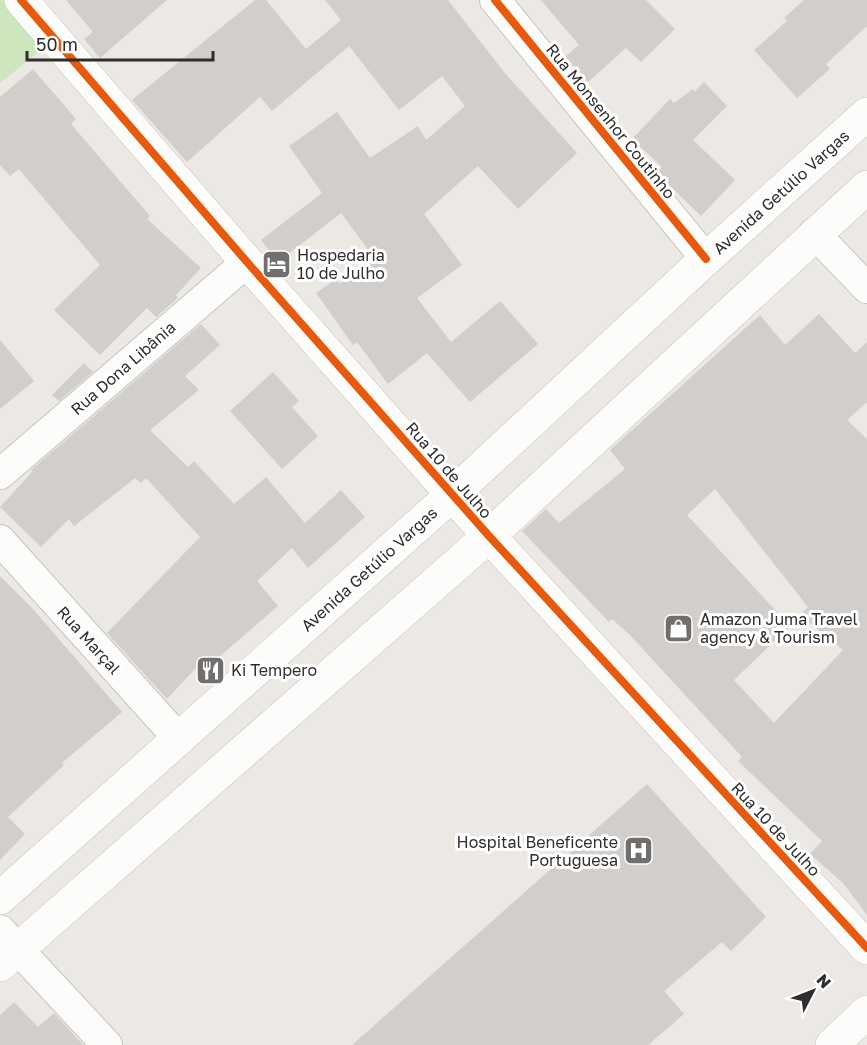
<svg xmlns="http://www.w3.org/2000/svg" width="867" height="1045" font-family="'Golos Text',sans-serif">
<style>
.green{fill:#cee6be}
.building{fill:#d1cecb;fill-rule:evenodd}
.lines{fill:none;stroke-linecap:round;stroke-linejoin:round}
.minor-casing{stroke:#c5c4c5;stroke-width:32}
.tertiary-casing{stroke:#c5c4c5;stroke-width:34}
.secondary-casing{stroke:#c5c4c5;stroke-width:34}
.minor{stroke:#fcfcfb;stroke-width:30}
.tertiary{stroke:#fcfcfb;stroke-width:33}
.secondary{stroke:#fcfcfb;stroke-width:33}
.cycleway-casing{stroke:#fff;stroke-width:11}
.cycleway{stroke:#e8590c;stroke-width:8}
.labels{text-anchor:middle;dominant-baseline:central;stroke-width:6;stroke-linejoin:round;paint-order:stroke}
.street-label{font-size:16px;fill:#2e2e2e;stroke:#fff}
.poi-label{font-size:16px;fill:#2e2e2e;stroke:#fff;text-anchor:start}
</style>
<rect width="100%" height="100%" fill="#ece8e4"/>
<path class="green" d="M 0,0 L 22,0 L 56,38 L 0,83 Z"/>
<g class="building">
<path d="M 66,0 L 167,0 L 100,58 L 84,39 L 93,32 Z"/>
<path d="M 255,0 L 266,0 L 306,49 L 341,20 L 325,0 L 448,0 L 504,72 L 577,153 L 518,209 L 478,166 L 424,214 L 462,265 L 417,298 L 451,342 L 500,301 L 538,344 L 470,402 L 427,353 L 388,384 L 357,342 L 353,345 L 316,293 L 336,279 L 340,284 L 373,256 L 341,213 L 278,262 L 261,240 L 322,193 L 289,146 L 337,112 L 370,158 L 418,126 L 426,140 L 465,106 L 442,76 L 399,110 L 349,46 L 272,111 L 260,97 L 187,162 L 132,100 Z"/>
<path d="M 541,0 L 646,0 L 675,29 L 641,62 L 626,48 L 588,82 L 565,57 L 579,45 Z"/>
<path d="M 804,0 L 867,0 L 867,26 L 826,64 L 830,69 L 797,98 L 754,50 L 787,21 L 784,18 Z"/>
<path d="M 33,69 L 76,119 L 71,124 L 150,216 L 147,219 L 201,268 L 176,295 L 178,298 L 156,317 L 147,308 L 100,355 L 54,310 L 100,265 L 19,169 L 10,176 L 0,165 L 0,97 Z"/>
<path d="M 704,82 L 727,106 L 693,140 L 735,180 L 701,216 L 665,181 L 657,172 L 662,167 L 632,139 L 670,99 L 674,103 L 693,89 L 694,92 Z"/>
<path d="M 819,314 L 855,353 L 867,342 L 867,402 L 847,420 L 867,439 L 867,915 L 843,883 L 810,854 L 822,841 L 738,761 L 742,757 L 630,635 L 612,619 L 609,622 L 522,531 L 546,509 L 559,523 L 625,469 L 610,450 L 760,315 L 785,345 ZM 715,489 L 808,607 L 800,615 L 843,650 L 774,723 L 734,680 L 790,626 L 687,515 Z"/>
<path d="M 201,324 L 220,345 L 185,376 L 199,390 L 150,430 L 188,467 L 194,461 L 234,504 L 266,477 L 305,523 L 341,490 L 365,517 L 308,568 L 292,548 L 257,581 L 278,606 L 212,663 L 206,657 L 167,699 L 107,633 L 200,537 L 146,478 L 141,483 L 135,478 L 74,526 L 69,519 L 41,547 L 0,507 L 32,472 L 31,470 Z"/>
<path d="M 0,340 L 34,381 L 0,409 Z"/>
<path d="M 84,363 L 93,372 L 59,401 L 52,395 Z"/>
<path d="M 273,372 L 299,401 L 292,407 L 318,436 L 282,469 L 230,411 Z"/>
<path d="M 0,576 L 31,607 L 122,712 L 62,763 L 64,765 L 8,817 L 25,834 L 0,860 Z"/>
<path d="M 647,784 L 766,917 L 731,951 L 722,942 L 664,991 L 684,1014 L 648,1045 L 352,1045 Z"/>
<path d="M 14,1002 L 38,1027 L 54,1013 L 83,1045 L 0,1045 L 0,1015 Z"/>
</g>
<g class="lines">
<defs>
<g id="minor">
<path d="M 495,0 L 706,259"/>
<path d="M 814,233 L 867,288"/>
<path d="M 0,474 L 247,262"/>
<path d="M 0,540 L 179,739"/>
<path d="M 0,930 L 107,1045"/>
</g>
<path id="tertiary" d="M 21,0 L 247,262 L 489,536 L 867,948"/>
<g id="secondary">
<path d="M 0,898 L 453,494 L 706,259 L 867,114"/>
<path d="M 0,965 L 489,536 L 867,187"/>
<path d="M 832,1045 L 867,1012"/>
</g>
</defs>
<use href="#minor" class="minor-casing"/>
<use href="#tertiary" class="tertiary-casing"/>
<use href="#secondary" class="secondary-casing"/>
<use href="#minor" class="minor"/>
<use href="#tertiary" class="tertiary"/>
<use href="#secondary" class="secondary"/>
<defs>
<g id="cycleway">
<path d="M 21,0 L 247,262 L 489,536 L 867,948"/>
<path d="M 495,0 L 706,259"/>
</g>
</defs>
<use href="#cycleway" class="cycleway-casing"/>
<use href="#cycleway" class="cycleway"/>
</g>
<defs>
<symbol id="hotel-square" viewBox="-11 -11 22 22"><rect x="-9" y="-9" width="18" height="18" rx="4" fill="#706f6e" stroke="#fff"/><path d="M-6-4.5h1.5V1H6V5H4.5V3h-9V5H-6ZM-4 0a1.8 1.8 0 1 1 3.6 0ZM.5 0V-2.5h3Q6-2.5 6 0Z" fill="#fff"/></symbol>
<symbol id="shop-square" viewBox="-11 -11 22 22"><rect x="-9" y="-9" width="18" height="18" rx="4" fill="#706f6e" stroke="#fff"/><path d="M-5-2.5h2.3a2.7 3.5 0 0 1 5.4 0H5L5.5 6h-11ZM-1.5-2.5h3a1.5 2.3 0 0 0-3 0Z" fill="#fff"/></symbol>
<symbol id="restaurant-square" viewBox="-11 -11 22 22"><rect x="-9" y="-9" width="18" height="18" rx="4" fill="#706f6e" stroke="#fff"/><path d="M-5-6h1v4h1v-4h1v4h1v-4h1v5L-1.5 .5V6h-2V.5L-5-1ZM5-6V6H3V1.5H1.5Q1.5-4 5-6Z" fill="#fff"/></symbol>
<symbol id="hospital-square" viewBox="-11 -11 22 22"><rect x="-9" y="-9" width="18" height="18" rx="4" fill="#706f6e" stroke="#fff"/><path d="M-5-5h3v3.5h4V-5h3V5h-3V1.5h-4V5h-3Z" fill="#fff"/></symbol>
</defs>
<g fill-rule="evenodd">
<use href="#hotel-square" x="260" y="248" width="33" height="33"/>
<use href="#shop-square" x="662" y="612" width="33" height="33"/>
<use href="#restaurant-square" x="194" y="654" width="33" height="33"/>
<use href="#hospital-square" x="622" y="834" width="33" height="33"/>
</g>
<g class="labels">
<g class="street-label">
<text transform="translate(611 121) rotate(51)">Rua Monsenhor Coutinho</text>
<text transform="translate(781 192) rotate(-42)">Avenida Getúlio Vargas</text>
<text transform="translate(123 368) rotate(-41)">Rua Dona Libânia</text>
<text transform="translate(449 470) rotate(49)">Rua 10 de Julho</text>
<text transform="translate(369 569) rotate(-42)">Avenida Getúlio Vargas</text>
<text transform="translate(89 640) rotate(48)">Rua Marçal</text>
<text transform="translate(776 829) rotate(47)">Rua 10 de Julho</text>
</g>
<g class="poi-label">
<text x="297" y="255">Hospedaria<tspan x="297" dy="18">10 de Julho</tspan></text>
<text x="700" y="619">Amazon Juma Travel<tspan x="700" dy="18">agency &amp; Tourism</tspan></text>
<text x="231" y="670">Ki Tempero</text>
<text x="618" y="842" text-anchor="end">Hospital Beneficente<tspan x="618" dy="18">Portuguesa</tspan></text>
</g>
</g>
<g transform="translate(813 991) rotate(48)" stroke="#ffffff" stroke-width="4.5" paint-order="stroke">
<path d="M0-4.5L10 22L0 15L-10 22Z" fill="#2e2e2e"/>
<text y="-9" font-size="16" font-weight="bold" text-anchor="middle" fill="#2e2e2e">N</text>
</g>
<path d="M27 51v9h186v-9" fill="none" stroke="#2e2e2e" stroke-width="3"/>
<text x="36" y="51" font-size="18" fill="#2e2e2e" stroke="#ffffff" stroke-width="4.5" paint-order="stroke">50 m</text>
</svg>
